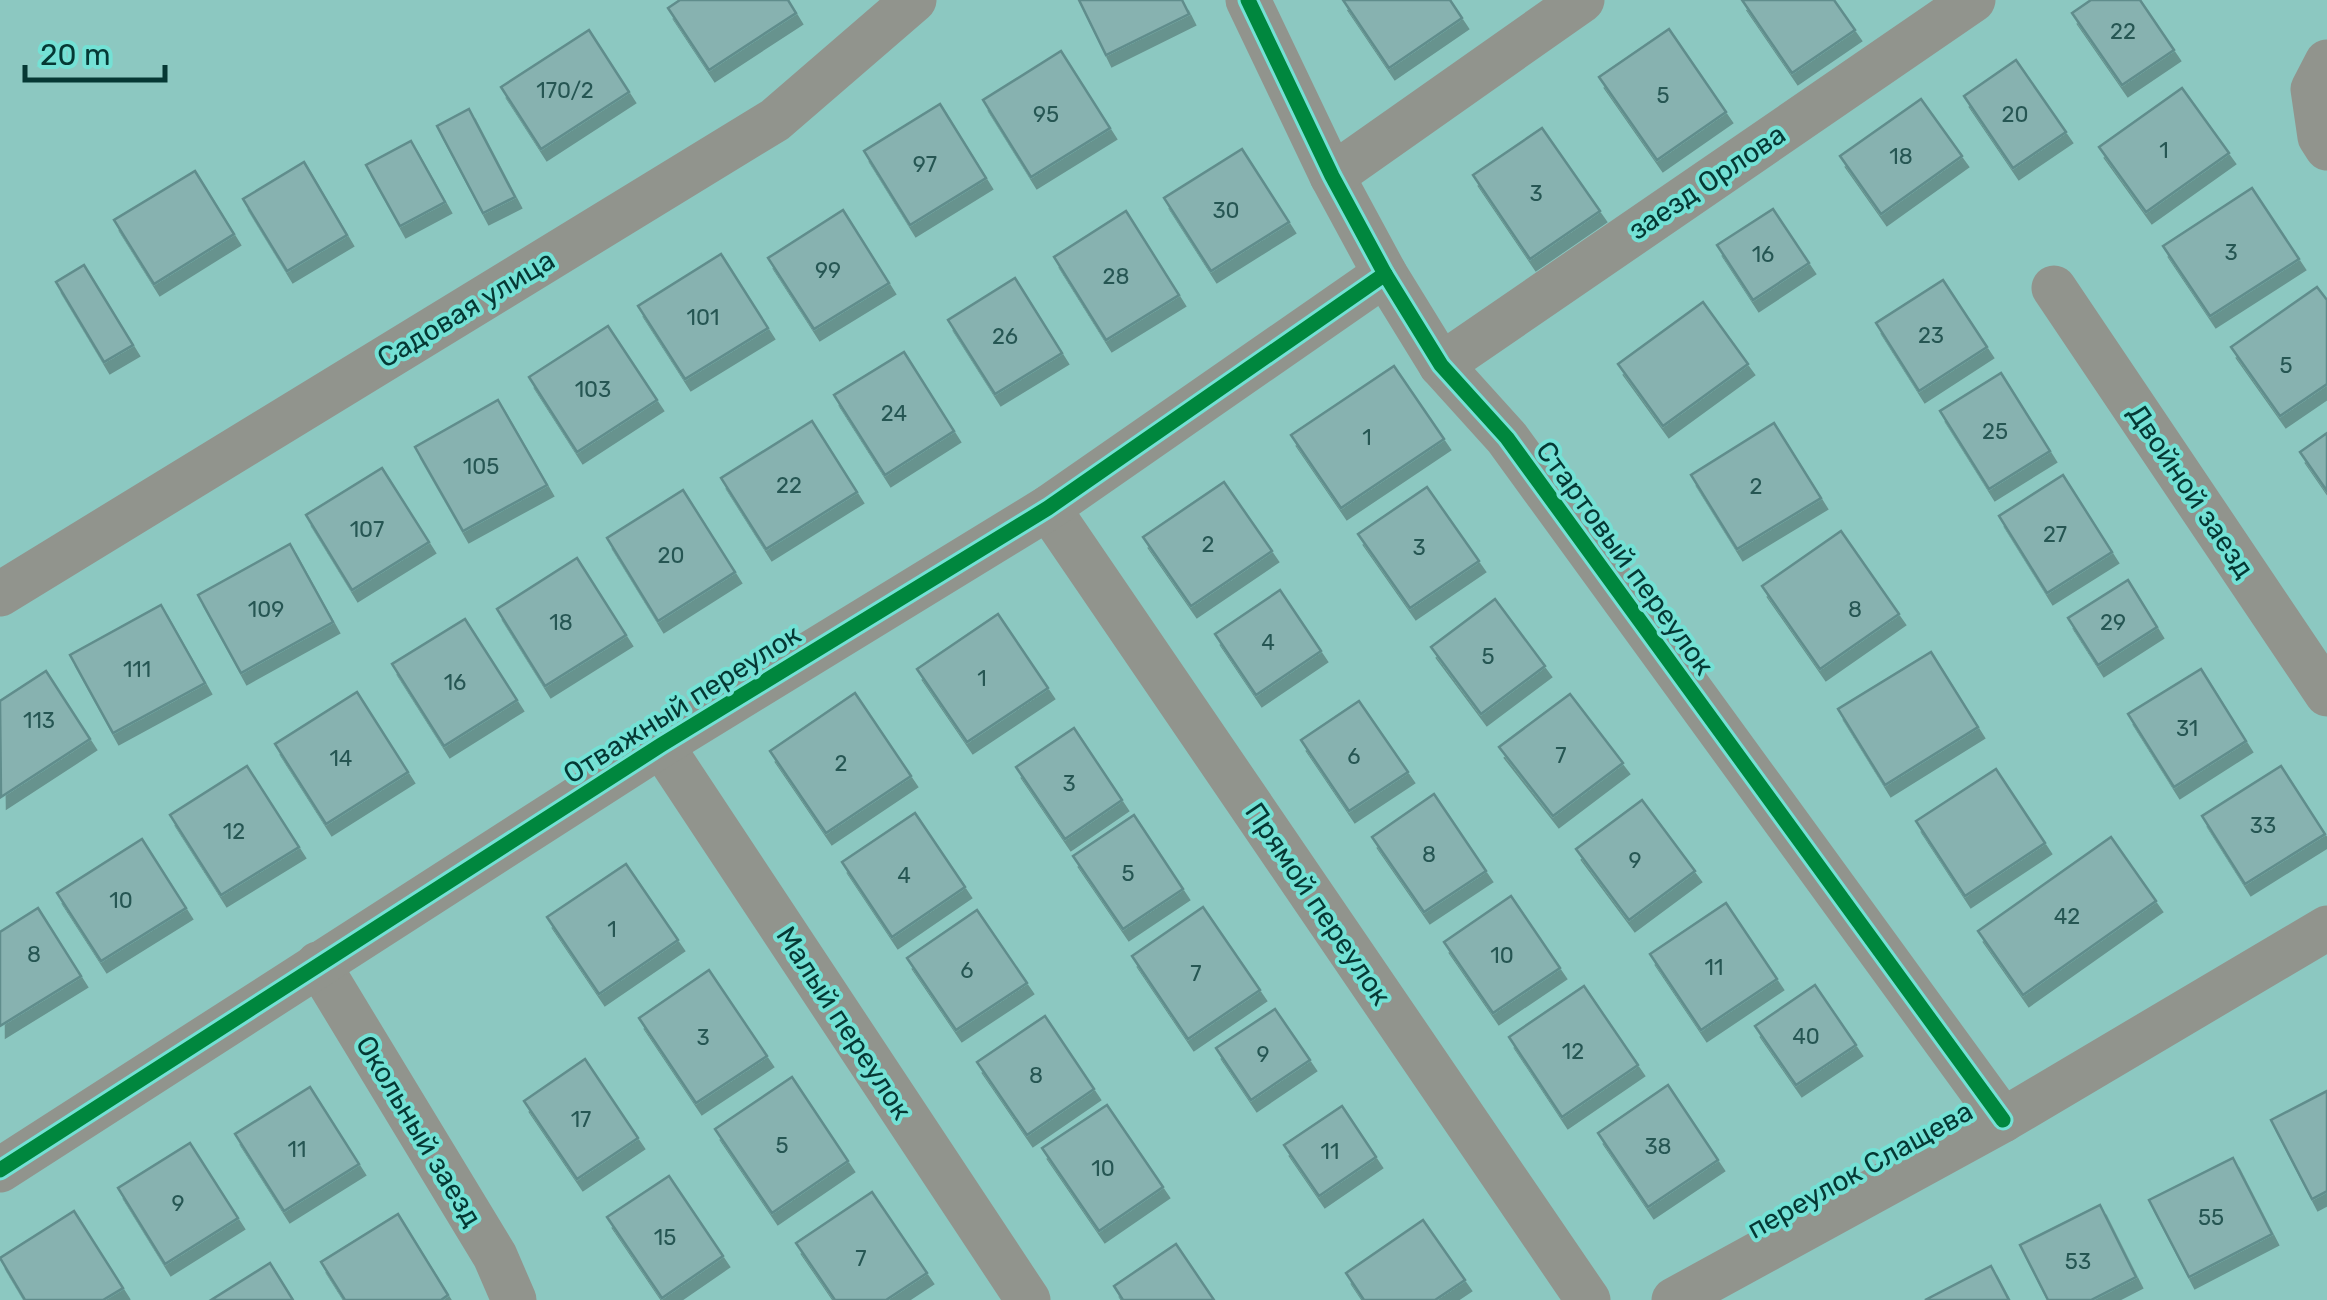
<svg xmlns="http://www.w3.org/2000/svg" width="2327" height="1300" font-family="Rubik,sans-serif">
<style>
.building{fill:#87b2b0;stroke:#608d8c;stroke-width:2.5;filter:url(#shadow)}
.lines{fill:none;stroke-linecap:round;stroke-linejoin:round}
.street{stroke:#91948d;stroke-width:45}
.cycleway-casing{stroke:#74e1d5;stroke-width:21}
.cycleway{stroke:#00873e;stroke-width:15}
.labels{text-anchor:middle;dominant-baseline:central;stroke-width:8;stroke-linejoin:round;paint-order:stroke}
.number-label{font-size:22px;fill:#265653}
.street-label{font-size:28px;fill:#053834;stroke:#74e1d5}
</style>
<defs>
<filter id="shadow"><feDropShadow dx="6" dy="11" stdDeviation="0" flood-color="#0004"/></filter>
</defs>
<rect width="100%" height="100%" fill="#8cc8c1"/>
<g class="building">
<path d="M 680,0 L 788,0 L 796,13 L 709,70 L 668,8 Z"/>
<path d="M 1079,0 L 1182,0 L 1189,14 L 1106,55 Z"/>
<path d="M 1343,0 L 1450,0 L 1462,18 L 1389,68 Z"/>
<path d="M 1742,0 L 1834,0 L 1855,30 L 1792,73 Z"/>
<path d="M 2091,0 L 2140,0 L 2174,50 L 2122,85 L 2072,13 Z"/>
<path d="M 1669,29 L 1726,112 L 1657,160 L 1599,77 Z"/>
<path d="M 589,30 L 629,92 L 541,149 L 501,87 Z"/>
<path d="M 1061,51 L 1110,128 L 1031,177 L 983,100 Z"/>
<path d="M 2016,60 L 2066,132 L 2013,168 L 1964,96 Z"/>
<path d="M 2182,88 L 2229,153 L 2146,212 L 2099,147 Z"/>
<path d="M 1921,99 L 1962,156 L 1881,214 L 1840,156 Z"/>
<path d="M 940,104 L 986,178 L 910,225 L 864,151 Z"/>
<path d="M 469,109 L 515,197 L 483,213 L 437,126 Z"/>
<path d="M 1542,128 L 1600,211 L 1530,259 L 1473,175 Z"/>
<path d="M 411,141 L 445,202 L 400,226 L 366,165 Z"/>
<path d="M 1242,149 L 1289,222 L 1211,271 L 1164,198 Z"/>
<path d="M 304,162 L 347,235 L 287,271 L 243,199 Z"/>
<path d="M 195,171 L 234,234 L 154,284 L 114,220 Z"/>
<path d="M 2252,188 L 2299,259 L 2210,316 L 2163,246 Z"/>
<path d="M 1773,209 L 1809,263 L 1753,300 L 1717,245 Z"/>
<path d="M 843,210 L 889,283 L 814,329 L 768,258 Z"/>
<path d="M 1126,211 L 1179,295 L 1106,340 L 1054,257 Z"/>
<path d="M 721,254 L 768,328 L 685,379 L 638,306 Z"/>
<path d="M 84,265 L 133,345 L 104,362 L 56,282 Z"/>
<path d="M 1015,278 L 1062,353 L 995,394 L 948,320 Z"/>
<path d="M 1943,280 L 1987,347 L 1919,391 L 1876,323 Z"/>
<path d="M 2317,287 L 2327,300 L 2327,384 L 2280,416 L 2231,347 Z"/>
<path d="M 1703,302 L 1748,364 L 1663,426 L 1618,364 Z"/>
<path d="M 608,326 L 657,400 L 577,452 L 529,377 Z"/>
<path d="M 904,352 L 954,431 L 885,475 L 834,395 Z"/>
<path d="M 1394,366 L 1444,439 L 1341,508 L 1291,435 Z"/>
<path d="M 2001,373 L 2050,451 L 1989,489 L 1940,411 Z"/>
<path d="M 498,400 L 547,485 L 463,531 L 415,447 Z"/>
<path d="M 812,421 L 857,492 L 766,549 L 721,478 Z"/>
<path d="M 1774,423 L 1821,498 L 1737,549 L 1691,475 Z"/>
<path d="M 2327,433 L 2327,491 L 2300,452 Z"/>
<path d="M 382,468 L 429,542 L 352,590 L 306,515 Z"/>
<path d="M 2063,475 L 2112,552 L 2047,593 L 1999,516 Z"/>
<path d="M 1224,482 L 1272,551 L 1191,606 L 1143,537 Z"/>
<path d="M 1427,487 L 1479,561 L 1410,608 L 1358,534 Z"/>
<path d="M 683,490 L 735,572 L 658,621 L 607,538 Z"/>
<path d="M 1841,531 L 1899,614 L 1820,669 L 1762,586 Z"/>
<path d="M 290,544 L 333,622 L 241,673 L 198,595 Z"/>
<path d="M 577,558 L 626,635 L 545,686 L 497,609 Z"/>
<path d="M 2128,580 L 2157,627 L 2098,665 L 2068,618 Z"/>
<path d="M 1280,590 L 1321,651 L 1256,695 L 1215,634 Z"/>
<path d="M 1495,599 L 1545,666 L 1481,714 L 1431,647 Z"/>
<path d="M 161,605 L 205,683 L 113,733 L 70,655 Z"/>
<path d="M 998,614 L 1048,688 L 967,742 L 917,669 Z"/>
<path d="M 465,619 L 517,700 L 444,746 L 392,664 Z"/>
<path d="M 1931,652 L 1978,727 L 1885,785 L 1838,709 Z"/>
<path d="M 2201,669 L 2246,741 L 2174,787 L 2128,714 Z"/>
<path d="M 46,671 L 90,739 L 1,797 L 0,701 Z"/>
<path d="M 357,692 L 408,772 L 326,824 L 275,744 Z"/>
<path d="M 855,693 L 911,776 L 826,833 L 770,751 Z"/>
<path d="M 1570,694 L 1623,763 L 1553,816 L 1499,747 Z"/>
<path d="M 1359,701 L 1408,772 L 1349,811 L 1301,740 Z"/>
<path d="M 1074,728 L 1122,800 L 1065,839 L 1016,767 Z"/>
<path d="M 247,766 L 299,847 L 221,895 L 170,815 Z"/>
<path d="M 2281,766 L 2325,834 L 2245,884 L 2202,816 Z"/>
<path d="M 1996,769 L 2045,843 L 1965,896 L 1916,821 Z"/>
<path d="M 1434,794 L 1486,871 L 1424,912 L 1372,837 Z"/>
<path d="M 1642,800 L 1695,871 L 1629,920 L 1576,849 Z"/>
<path d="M 915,813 L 965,887 L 892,937 L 842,862 Z"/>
<path d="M 1134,815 L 1183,889 L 1123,929 L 1073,856 Z"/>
<path d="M 2111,837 L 2156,901 L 2023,995 L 1978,931 Z"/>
<path d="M 142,839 L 186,908 L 101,961 L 57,893 Z"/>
<path d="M 626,864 L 678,940 L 599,994 L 547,917 Z"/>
<path d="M 1511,896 L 1560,968 L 1493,1013 L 1444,942 Z"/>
<path d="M 1726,903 L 1777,979 L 1701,1030 L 1650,954 Z"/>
<path d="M 1203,907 L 1260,990 L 1188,1039 L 1132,956 Z"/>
<path d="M 38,908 L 81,976 L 0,1026 L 0,932 Z"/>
<path d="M 977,910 L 1027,983 L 956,1030 L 907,958 Z"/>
<path d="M 709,970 L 767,1056 L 696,1103 L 639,1018 Z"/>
<path d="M 1815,985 L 1856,1045 L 1796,1085 L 1755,1026 Z"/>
<path d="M 1584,986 L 1638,1065 L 1562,1117 L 1509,1037 Z"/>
<path d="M 1275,1009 L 1310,1060 L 1251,1100 L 1216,1048 Z"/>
<path d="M 1045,1016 L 1094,1089 L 1027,1135 L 977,1062 Z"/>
<path d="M 585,1059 L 638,1138 L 577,1179 L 524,1101 Z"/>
<path d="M 792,1077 L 848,1161 L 772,1213 L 715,1129 Z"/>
<path d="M 1668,1085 L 1718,1160 L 1648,1207 L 1598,1133 Z"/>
<path d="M 310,1087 L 359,1164 L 284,1211 L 235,1134 Z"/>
<path d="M 2327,1091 L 2327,1191 L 2312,1199 L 2271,1120 Z"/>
<path d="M 1107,1105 L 1163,1187 L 1099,1231 L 1042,1148 Z"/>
<path d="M 1342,1106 L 1376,1157 L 1319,1196 L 1284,1145 Z"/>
<path d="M 190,1143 L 238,1218 L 165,1264 L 118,1188 Z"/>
<path d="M 2233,1158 L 2272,1234 L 2189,1277 L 2149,1200 Z"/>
<path d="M 669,1176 L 723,1256 L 662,1298 L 607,1217 Z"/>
<path d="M 872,1192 L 927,1273 L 886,1300 L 835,1300 L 796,1243 Z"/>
<path d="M 2100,1205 L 2136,1277 L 2091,1300 L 2048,1300 L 2020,1245 Z"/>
<path d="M 74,1211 L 123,1288 L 103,1300 L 25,1300 L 0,1258 Z"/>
<path d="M 398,1214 L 448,1295 L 441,1300 L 345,1300 L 321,1262 Z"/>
<path d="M 1423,1220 L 1465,1280 L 1435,1300 L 1364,1300 L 1346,1273 Z"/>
<path d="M 1176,1244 L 1214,1300 L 1123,1300 L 1114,1286 Z"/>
<path d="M 270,1263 L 293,1300 L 211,1300 Z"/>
<path d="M 1991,1266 L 2009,1300 L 1925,1300 Z"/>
</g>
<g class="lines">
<g class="street">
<path d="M 1248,0 L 1332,176 L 1385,274 L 1441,365 L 1507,438 L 2003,1120"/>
<path d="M 2327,62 L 2313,89 L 2320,137 L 2327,148"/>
<path d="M 1332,176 L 1582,0"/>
<path d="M 2054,288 L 2327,694"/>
<path d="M 1441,365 L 1973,0"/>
<path d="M 1048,508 L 1588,1300"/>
<path d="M 0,594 L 775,120 L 914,0"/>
<path d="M 661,745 L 1028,1300"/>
<path d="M 318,964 L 495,1256 L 514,1300"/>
<path d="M 0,1170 L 661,745 L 1048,508 L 1385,274"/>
<path d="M 1674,1300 L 2003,1120 L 2327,928"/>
</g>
<defs>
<g id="cycleway">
<path d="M 1248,0 L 1332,176 L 1385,274 L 1441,365 L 1507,438 L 2003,1120"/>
<path d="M 0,1170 L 661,745 L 1048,508 L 1385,274"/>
</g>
</defs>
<use href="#cycleway" class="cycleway-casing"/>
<use href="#cycleway" class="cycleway"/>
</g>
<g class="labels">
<g class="number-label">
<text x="2123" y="31">22</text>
<text x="565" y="90">170/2</text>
<text x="1663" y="95">5</text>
<text x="1046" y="114">95</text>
<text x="2015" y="114">20</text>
<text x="2164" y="150">1</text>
<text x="1901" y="156">18</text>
<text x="925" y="164">97</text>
<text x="1536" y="193">3</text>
<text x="1226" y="210">30</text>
<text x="2231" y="252">3</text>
<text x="1763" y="254">16</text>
<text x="828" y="270">99</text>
<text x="1116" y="276">28</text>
<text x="703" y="317">101</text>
<text x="1931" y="335">23</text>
<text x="1005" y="336">26</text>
<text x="2286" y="365">5</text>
<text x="593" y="389">103</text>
<text x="894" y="413">24</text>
<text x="1995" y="431">25</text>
<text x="1367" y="437">1</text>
<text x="481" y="466">105</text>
<text x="789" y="485">22</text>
<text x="1756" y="486">2</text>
<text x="367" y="529">107</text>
<text x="2055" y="534">27</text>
<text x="1208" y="544">2</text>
<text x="1419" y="547">3</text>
<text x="671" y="555">20</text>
<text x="266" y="609">109</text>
<text x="1855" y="609">8</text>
<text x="561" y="622">18</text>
<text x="2113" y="622">29</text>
<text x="1268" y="642">4</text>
<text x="1488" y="656">5</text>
<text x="137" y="669">111</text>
<text x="982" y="678">1</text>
<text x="455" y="682">16</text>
<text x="39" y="720">113</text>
<text x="2187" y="728">31</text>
<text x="1561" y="755">7</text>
<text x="1354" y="756">6</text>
<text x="341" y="758">14</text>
<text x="841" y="763">2</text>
<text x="1069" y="783">3</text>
<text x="2263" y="825">33</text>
<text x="234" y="831">12</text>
<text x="1429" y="854">8</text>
<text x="1635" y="860">9</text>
<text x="1128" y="873">5</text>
<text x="904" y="875">4</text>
<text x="121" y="900">10</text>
<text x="2067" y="916">42</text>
<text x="612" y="929">1</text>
<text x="34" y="954">8</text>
<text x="1502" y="955">10</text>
<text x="1714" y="967">11</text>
<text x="967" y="970">6</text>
<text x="1196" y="973">7</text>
<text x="1806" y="1036">40</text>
<text x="703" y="1037">3</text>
<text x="1573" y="1051">12</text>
<text x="1263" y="1054">9</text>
<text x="1036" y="1075">8</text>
<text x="581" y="1119">17</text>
<text x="782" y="1145">5</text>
<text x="1658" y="1146">38</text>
<text x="297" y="1149">11</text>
<text x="1330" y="1151">11</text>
<text x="1103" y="1168">10</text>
<text x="178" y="1203">9</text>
<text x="2211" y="1217">55</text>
<text x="665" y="1237">15</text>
<text x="861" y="1258">7</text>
<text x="2078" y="1261">53</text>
</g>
<g class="street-label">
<text transform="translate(1707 182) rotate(-34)">заезд Орлова</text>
<text transform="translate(466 309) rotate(-31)">Садовая улица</text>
<text transform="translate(2191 491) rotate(56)">Двойной заезд</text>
<text transform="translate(1625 558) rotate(54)">Стартовый переулок</text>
<text transform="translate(682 704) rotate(-32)">Отважный переулок</text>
<text transform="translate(1318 904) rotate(56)">Прямой переулок</text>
<text transform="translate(844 1023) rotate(57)">Малый переулок</text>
<text transform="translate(419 1131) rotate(59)">Окольный заезд</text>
<text transform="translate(1860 1170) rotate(-29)">переулок Слащева</text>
</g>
</g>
<path d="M25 65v15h140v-15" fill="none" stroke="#053834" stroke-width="5"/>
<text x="40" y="65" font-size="30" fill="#053834" stroke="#74e1d5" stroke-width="8" paint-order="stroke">20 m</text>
</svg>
